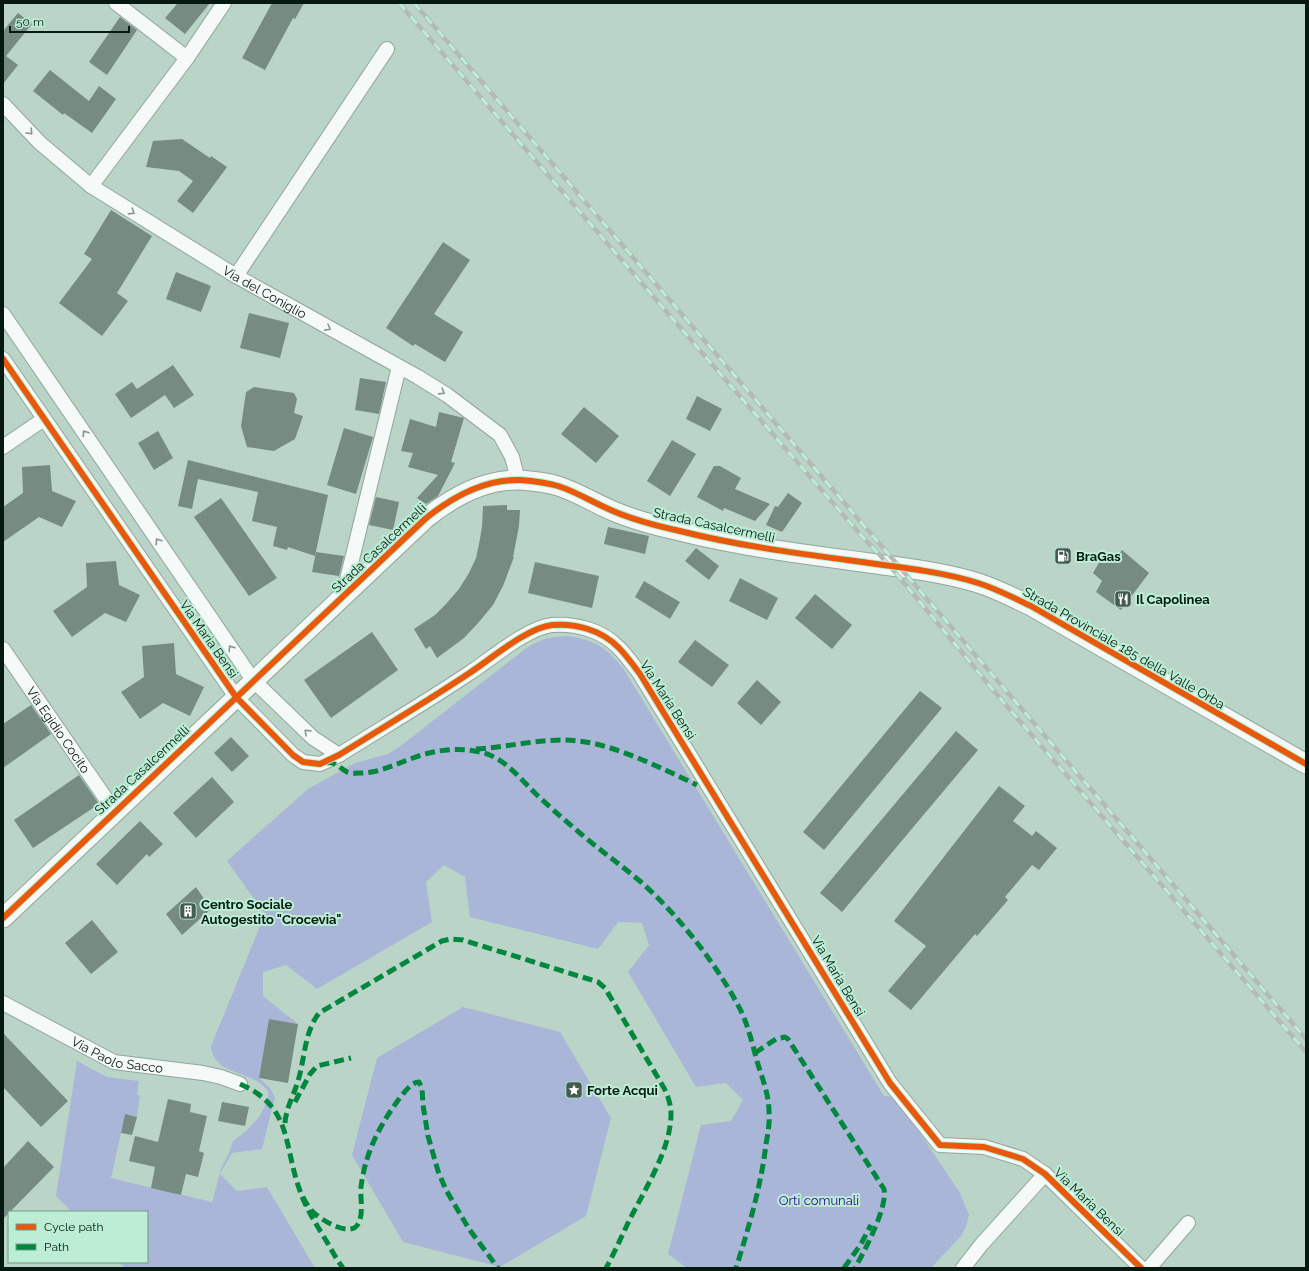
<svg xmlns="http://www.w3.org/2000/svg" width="1309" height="1271" font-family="Raleway,sans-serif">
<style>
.green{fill:#aab6d8}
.building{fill:#768b82}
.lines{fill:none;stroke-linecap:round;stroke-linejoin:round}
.minor-casing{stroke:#90a69b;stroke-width:16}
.secondary-casing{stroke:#90a69b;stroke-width:21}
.minor{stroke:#f5f9f7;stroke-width:14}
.secondary{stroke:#f5f9f7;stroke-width:19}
.rail-casing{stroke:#b3bab7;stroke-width:4.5}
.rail{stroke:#bbeed5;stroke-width:3;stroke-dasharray:9;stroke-linecap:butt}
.quiet{stroke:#00873e;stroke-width:5;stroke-dasharray:10 5;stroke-linecap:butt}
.cycleway-casing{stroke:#bbeed5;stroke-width:8}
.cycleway{stroke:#e8590c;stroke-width:6}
.oneway{stroke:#899490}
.labels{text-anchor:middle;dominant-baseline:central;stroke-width:4;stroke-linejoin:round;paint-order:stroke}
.street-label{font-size:13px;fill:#061911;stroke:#bbeed5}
.poi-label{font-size:13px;font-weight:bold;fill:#061911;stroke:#bbeed5;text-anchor:start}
.park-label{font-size:13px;fill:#350193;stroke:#bbeed5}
</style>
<rect width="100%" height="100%" fill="#bad5c8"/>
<g class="green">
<path d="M 566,636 C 596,640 604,646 623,668 L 884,1096 L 896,1097 L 960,1193 L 969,1215 L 966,1227 L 961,1236 L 931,1268 L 687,1268 L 668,1254 L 701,1125 L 731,1121 L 743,1100 L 726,1083 L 696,1087 L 628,972 L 649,945 L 642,923 L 618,922 L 598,949 L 470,917 L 465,877 L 444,865 L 426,882 L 432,922 L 317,989 L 286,965 L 263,972 L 263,996 L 298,1024 L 269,1019 L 259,1078 L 270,1088 L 275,1098 L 262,1149 L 232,1153 L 220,1174 L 237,1191 L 267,1187 L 315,1268 L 125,1268 L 119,1262 L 147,1262 L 147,1212 L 72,1212 L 56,1196 L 77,1061 L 107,1077 L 139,1081 L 137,1095 L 140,1095 L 137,1117 L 125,1115 L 111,1178 L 212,1202 L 221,1169 L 229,1153 L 233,1141 L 246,1131 L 259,1117 L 264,1108 L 269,1094 C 258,1069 213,1078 211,1046 L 265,914 L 227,861 L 308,789 L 355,763 L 388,754 L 399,747 L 525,649 C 541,639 548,637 566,636 Z"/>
<path d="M 463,1007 L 560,1032 L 611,1118 L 586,1216 L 500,1267 L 403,1242 L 352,1155 L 377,1058 Z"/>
</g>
<g class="building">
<path d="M 178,3 L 210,3 L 185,34 L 165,18 Z"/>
<path d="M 272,3 L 304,3 L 295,19 L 293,18 L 265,70 L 242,58 Z"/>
<path d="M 18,13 L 32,24 L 6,56 L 18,65 L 3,84 L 3,31 Z"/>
<path d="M 120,17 L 137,30 L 107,75 L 89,62 Z"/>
<path d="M 50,70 L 89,101 L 99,86 L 116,99 L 92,133 L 64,113 L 63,115 L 33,91 Z"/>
<path d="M 182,139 L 210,158 L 211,156 L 227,167 L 193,213 L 177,201 L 193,181 L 179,171 L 146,167 L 153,141 Z"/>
<path d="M 111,210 L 152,236 L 117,293 L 128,301 L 102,336 L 59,303 L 92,259 L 84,254 Z"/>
<path d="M 443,242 L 470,260 L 434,314 L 463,332 L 445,362 L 415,344 L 413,346 L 386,328 Z"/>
<path d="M 176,272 L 211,286 L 201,312 L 166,299 Z"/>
<path d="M 249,313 L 289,323 L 280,358 L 240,348 Z"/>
<path d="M 173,365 L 194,395 L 174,408 L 165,395 L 131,418 L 115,394 L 132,382 L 137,389 Z"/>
<path d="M 360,378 L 386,382 L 379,414 L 355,410 Z"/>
<path d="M 254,387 L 294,393 L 297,399 L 294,413 L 303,416 L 295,439 L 274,451 L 247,447 L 241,426 L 246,392 Z"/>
<path d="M 697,396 L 722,409 L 710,431 L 686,419 Z"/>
<path d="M 584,407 L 619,436 L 596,463 L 561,434 Z"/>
<path d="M 439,412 L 464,418 L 451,462 L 455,463 L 438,496 L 426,504 L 417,498 L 438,475 L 408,467 L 413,453 L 401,451 L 410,419 L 436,427 Z"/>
<path d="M 344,428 L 373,437 L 356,494 L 327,485 Z"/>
<path d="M 158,431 L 173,458 L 154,470 L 138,443 Z"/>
<path d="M 672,440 L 696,454 L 670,496 L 647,481 Z"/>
<path d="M 188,460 L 328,495 L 315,556 L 288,547 L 287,550 L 273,546 L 277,527 L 252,521 L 258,492 L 198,479 L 192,509 L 178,506 Z"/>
<path d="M 50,465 L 52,491 L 76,501 L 62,527 L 39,517 L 3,542 L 3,507 L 23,493 L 22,467 Z"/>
<path d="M 714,466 L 720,466 L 741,478 L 735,489 L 770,504 L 755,521 L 724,508 L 723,511 L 697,497 Z"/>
<path d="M 788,493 L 802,503 L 782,532 L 766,525 L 775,506 L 778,507 Z"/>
<path d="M 376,497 L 399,502 L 393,530 L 369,525 Z"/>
<path d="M 221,498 L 277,578 L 249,596 L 194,517 Z"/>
<path d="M 507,505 L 507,510 L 520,510 L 519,526 L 513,557 L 514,557 L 503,586 L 493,605 L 479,622 L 464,638 L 437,658 L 430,646 L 426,649 L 414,629 L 435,615 L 446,604 L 459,589 L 469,573 L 476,558 L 479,544 L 482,527 L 483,506 Z"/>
<path d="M 608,527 L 649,536 L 645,554 L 604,544 Z"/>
<path d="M 696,548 L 719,566 L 709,580 L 685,561 Z"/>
<path d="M 1122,550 L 1149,573 L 1121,610 L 1096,592 L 1102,581 L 1093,573 L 1104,554 L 1114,560 Z"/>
<path d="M 316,552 L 344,556 L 339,576 L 312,572 Z"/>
<path d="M 116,561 L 119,585 L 140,595 L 126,622 L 105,613 L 72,637 L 53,611 L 87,587 L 86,563 Z"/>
<path d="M 535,562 L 599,576 L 592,608 L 528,593 Z"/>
<path d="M 740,578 L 778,598 L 767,620 L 729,601 Z"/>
<path d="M 644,581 L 680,602 L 670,619 L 635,597 Z"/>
<path d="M 815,594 L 852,625 L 832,649 L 795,618 Z"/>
<path d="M 372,632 L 398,670 L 331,718 L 304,680 Z"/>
<path d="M 695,640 L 729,665 L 712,687 L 678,662 Z"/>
<path d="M 174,643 L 176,674 L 204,687 L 190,716 L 163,703 L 140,719 L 121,692 L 144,677 L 142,646 Z"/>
<path d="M 757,680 L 781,702 L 761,725 L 737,703 Z"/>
<path d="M 920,691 L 942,708 L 824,850 L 803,832 Z"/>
<path d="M 31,705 L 51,734 L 3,768 L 3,724 Z"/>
<path d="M 956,731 L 978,750 L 842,912 L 820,893 Z"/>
<path d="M 231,737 L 249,756 L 232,772 L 214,753 Z"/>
<path d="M 79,775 L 99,804 L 33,848 L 14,820 Z"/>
<path d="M 212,777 L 234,802 L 196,838 L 173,813 Z"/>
<path d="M 999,786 L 1025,806 L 1013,821 L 1032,836 L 1036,831 L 1057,848 L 1039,870 L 1032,865 L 1005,897 L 1008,900 L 977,936 L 975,934 L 911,1010 L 888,991 L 926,946 L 894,921 Z"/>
<path d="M 140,821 L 163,844 L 149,857 L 147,854 L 117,885 L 96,864 Z"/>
<path d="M 196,887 L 211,909 L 182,935 L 166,914 Z"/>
<path d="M 92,920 L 118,952 L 91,974 L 65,943 Z"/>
<path d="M 269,1019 L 298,1024 L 288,1083 L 259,1078 Z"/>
<path d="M 3,1033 L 68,1101 L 41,1127 L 3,1087 Z"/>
<path d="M 168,1099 L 191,1104 L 190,1112 L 207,1116 L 199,1151 L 204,1153 L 198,1177 L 186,1174 L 181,1195 L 151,1188 L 155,1167 L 129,1161 L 135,1136 L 158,1142 Z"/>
<path d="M 222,1102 L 249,1107 L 245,1126 L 218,1121 Z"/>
<path d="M 125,1114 L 137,1117 L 132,1135 L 121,1133 Z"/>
<path d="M 28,1141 L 54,1167 L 3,1219 L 3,1168 Z"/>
</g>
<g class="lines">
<defs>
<g id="minor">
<path d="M 116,3 L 187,58"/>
<path id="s1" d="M 3,104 L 40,143 L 91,186 L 236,276 L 418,377 L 447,395 L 500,435 L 512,457 L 518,480"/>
<path d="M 91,186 L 187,58 L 224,3"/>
<path d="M 236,276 L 387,49"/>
<path d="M 3,314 L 253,680 L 313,738 L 339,755"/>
<path d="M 3,359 L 236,697 L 293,755 L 303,762 L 320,764 L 339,755 C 382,728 426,702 468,674 C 490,660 526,628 552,625 C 575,623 602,630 619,648 C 627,656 633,665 640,674 L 890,1083 L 940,1145 L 984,1147 L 1023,1159 L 1045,1174 L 1141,1268"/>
<path d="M 3,447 L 44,419"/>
<path d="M 343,596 L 399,367"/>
<path id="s2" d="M 3,649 L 115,812"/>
<path id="s3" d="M 3,1003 L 114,1062 L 203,1073 L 221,1077 L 240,1084"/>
<path d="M 963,1268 L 981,1245 L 1045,1174"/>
<path d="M 1149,1268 L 1188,1223"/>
</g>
<path id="secondary" d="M 3,918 L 425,519 C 452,497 484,479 520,480 C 533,481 545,482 558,486 C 577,492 594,503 613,511 C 634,520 657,526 680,531 C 739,546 802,554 862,562 C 899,567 943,572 978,583 C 997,589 1014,598 1031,606 L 1306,764"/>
</defs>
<use href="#minor" class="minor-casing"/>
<use href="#secondary" class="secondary-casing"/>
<use href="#minor" class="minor"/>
<use href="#secondary" class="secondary"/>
<defs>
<g id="rail">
<path d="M 399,3 L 704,355 L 859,533 L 890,566 L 999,697 L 1306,1052"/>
<path d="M 414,3 L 1306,1039"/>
</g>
</defs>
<use href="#rail" class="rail-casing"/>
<use href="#rail" class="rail"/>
<g class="quiet">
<path d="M 476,749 C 510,747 545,737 579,741 C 616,745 663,769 697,785"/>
<path d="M 326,763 C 336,761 339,768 347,772 C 352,774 358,773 363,773 C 381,772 396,764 413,758 C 434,750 457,747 480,752 C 505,757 521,780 539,797 C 553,810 567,822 581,834 C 601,851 621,865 641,882 C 680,917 720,968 743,1015 C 749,1030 753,1046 757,1061 C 762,1078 769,1094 769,1112 C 770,1122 768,1133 766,1144 C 761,1186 749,1227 736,1268"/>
<path d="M 755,1053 L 776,1039 L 785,1037 L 788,1039 L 884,1189 C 888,1207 864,1252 855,1268"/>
<path d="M 240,1084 C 292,1107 283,1142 299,1188 C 305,1207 316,1224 327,1242 C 332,1251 337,1260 343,1268"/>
<path d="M 295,1102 L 310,1074 L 317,1066 L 351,1058"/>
<path d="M 285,1123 C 286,1108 294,1095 298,1081 C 305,1058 304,1033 319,1013 L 442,941 L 451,939 L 463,940 L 598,982 L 605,988 L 664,1088 C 668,1096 671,1105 671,1114 C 671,1149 645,1189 630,1219 C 622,1235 615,1252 606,1268"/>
<path d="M 303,1197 C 306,1203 309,1208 313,1212 C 321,1220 351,1238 358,1224 C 364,1214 360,1198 361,1187 C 365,1154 379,1126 399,1099 C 404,1093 411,1082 419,1082 L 422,1088 L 423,1105 L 428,1136 L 438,1171 L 446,1190 L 469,1229 L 498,1268"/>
<path d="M 844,1268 L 861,1244 L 871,1225"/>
</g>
<defs>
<g id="cycleway">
<path d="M 3,359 L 236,697 L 293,755 L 303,762 L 320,764 L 339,755 C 382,728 426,702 468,674 C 490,660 526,628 552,625 C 575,623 602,630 619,648 C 627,656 633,665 640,674 L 890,1083 L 940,1145 L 984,1147 L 1023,1159 L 1045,1174 L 1141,1268"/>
<path d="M 3,918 L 425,519 C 452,497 484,479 520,480 C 533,481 545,482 558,486 C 577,492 594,503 613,511 C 634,520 657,526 680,531 C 739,546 802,554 862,562 C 899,567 943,572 978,583 C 997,589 1014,598 1031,606 L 1306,764"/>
</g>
</defs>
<use href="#cycleway" class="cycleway-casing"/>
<use href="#cycleway" class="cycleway"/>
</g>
<defs><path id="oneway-chevron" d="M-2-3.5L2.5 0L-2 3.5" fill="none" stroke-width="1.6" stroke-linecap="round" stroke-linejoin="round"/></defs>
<g class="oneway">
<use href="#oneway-chevron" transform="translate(30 132) rotate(47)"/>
<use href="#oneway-chevron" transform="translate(132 212) rotate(32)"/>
<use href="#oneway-chevron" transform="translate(328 328) rotate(29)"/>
<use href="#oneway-chevron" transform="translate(442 392) rotate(32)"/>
<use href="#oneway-chevron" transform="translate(85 433) rotate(-124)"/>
<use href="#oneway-chevron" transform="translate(158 541) rotate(-124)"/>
<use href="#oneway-chevron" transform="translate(231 648) rotate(-124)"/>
<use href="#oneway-chevron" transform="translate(307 732) rotate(-136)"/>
</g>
<defs>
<symbol id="fuel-square" viewBox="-11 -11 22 22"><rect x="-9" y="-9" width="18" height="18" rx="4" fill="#455b51" stroke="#bbeed5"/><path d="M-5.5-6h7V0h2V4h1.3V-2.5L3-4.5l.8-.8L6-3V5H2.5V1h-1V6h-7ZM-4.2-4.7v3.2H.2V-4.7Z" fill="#fff"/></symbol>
<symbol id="restaurant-square" viewBox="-11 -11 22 22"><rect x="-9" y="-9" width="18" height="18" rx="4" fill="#455b51" stroke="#bbeed5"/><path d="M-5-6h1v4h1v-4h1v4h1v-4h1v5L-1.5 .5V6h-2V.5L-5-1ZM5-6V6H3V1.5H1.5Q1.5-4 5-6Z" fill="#fff"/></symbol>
<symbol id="building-square" viewBox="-11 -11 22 22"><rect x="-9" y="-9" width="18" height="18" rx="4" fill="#455b51" stroke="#bbeed5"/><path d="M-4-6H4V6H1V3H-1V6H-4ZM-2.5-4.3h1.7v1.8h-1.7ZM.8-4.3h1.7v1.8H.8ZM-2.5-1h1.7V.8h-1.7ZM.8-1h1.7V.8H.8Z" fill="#fff"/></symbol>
<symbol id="sight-square" viewBox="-11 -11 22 22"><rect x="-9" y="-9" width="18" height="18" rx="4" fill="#455b51" stroke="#bbeed5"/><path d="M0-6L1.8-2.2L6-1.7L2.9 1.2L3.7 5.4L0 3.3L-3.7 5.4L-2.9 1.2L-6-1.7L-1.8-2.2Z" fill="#fff"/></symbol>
</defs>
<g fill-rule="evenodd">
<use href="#fuel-square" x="1053" y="546" width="20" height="20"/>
<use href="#restaurant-square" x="1113" y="589" width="20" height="20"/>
<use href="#building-square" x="178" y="901" width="20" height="20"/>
<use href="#sight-square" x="564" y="1080" width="20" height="20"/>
</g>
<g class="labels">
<g class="street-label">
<text stroke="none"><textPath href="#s1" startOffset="324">Via del Coniglio</textPath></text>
<text transform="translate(714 525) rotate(12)">Strada Casalcermelli</text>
<text transform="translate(379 548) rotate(-43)">Strada Casalcermelli</text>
<text transform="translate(209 639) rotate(55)">Via Maria Bensi</text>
<text transform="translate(1124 648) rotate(30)">Strada Provinciale 185 della Valle Orba</text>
<text transform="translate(668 700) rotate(57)">Via Maria Bensi</text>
<text stroke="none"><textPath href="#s2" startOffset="98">Via Egidio Cocito</textPath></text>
<text transform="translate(142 770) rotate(-43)">Strada Casalcermelli</text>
<text transform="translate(838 976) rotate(59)">Via Maria Bensi</text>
<text stroke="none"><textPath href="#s3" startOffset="127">Via Paolo Sacco</textPath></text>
<text transform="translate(1089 1202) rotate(44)">Via Maria Bensi</text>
</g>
<g class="poi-label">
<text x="1076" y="556">BraGas</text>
<text x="1136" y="599">Il Capolinea</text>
<text x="201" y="904">Centro Sociale<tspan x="201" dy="15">Autogestito "Crocevia"</tspan></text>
<text x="587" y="1090">Forte Acqui</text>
</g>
<g class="park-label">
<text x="819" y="1200">Orti comunali</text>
</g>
</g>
<rect width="1309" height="1271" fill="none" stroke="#061911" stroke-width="8"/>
<rect x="8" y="1211" width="140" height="52" fill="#bbeed5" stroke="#739987"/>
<rect x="16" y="1224" width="20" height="6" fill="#e8590c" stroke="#739987"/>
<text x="44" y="1231" font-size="12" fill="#061911">Cycle path</text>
<rect x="16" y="1244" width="20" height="6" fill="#00873e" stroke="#739987"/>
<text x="44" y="1251" font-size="12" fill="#061911">Path</text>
<path d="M10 26v6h119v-6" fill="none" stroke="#061911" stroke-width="2"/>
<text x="16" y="26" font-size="12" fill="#061911" stroke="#bbeed5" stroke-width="3" paint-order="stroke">50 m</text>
</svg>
